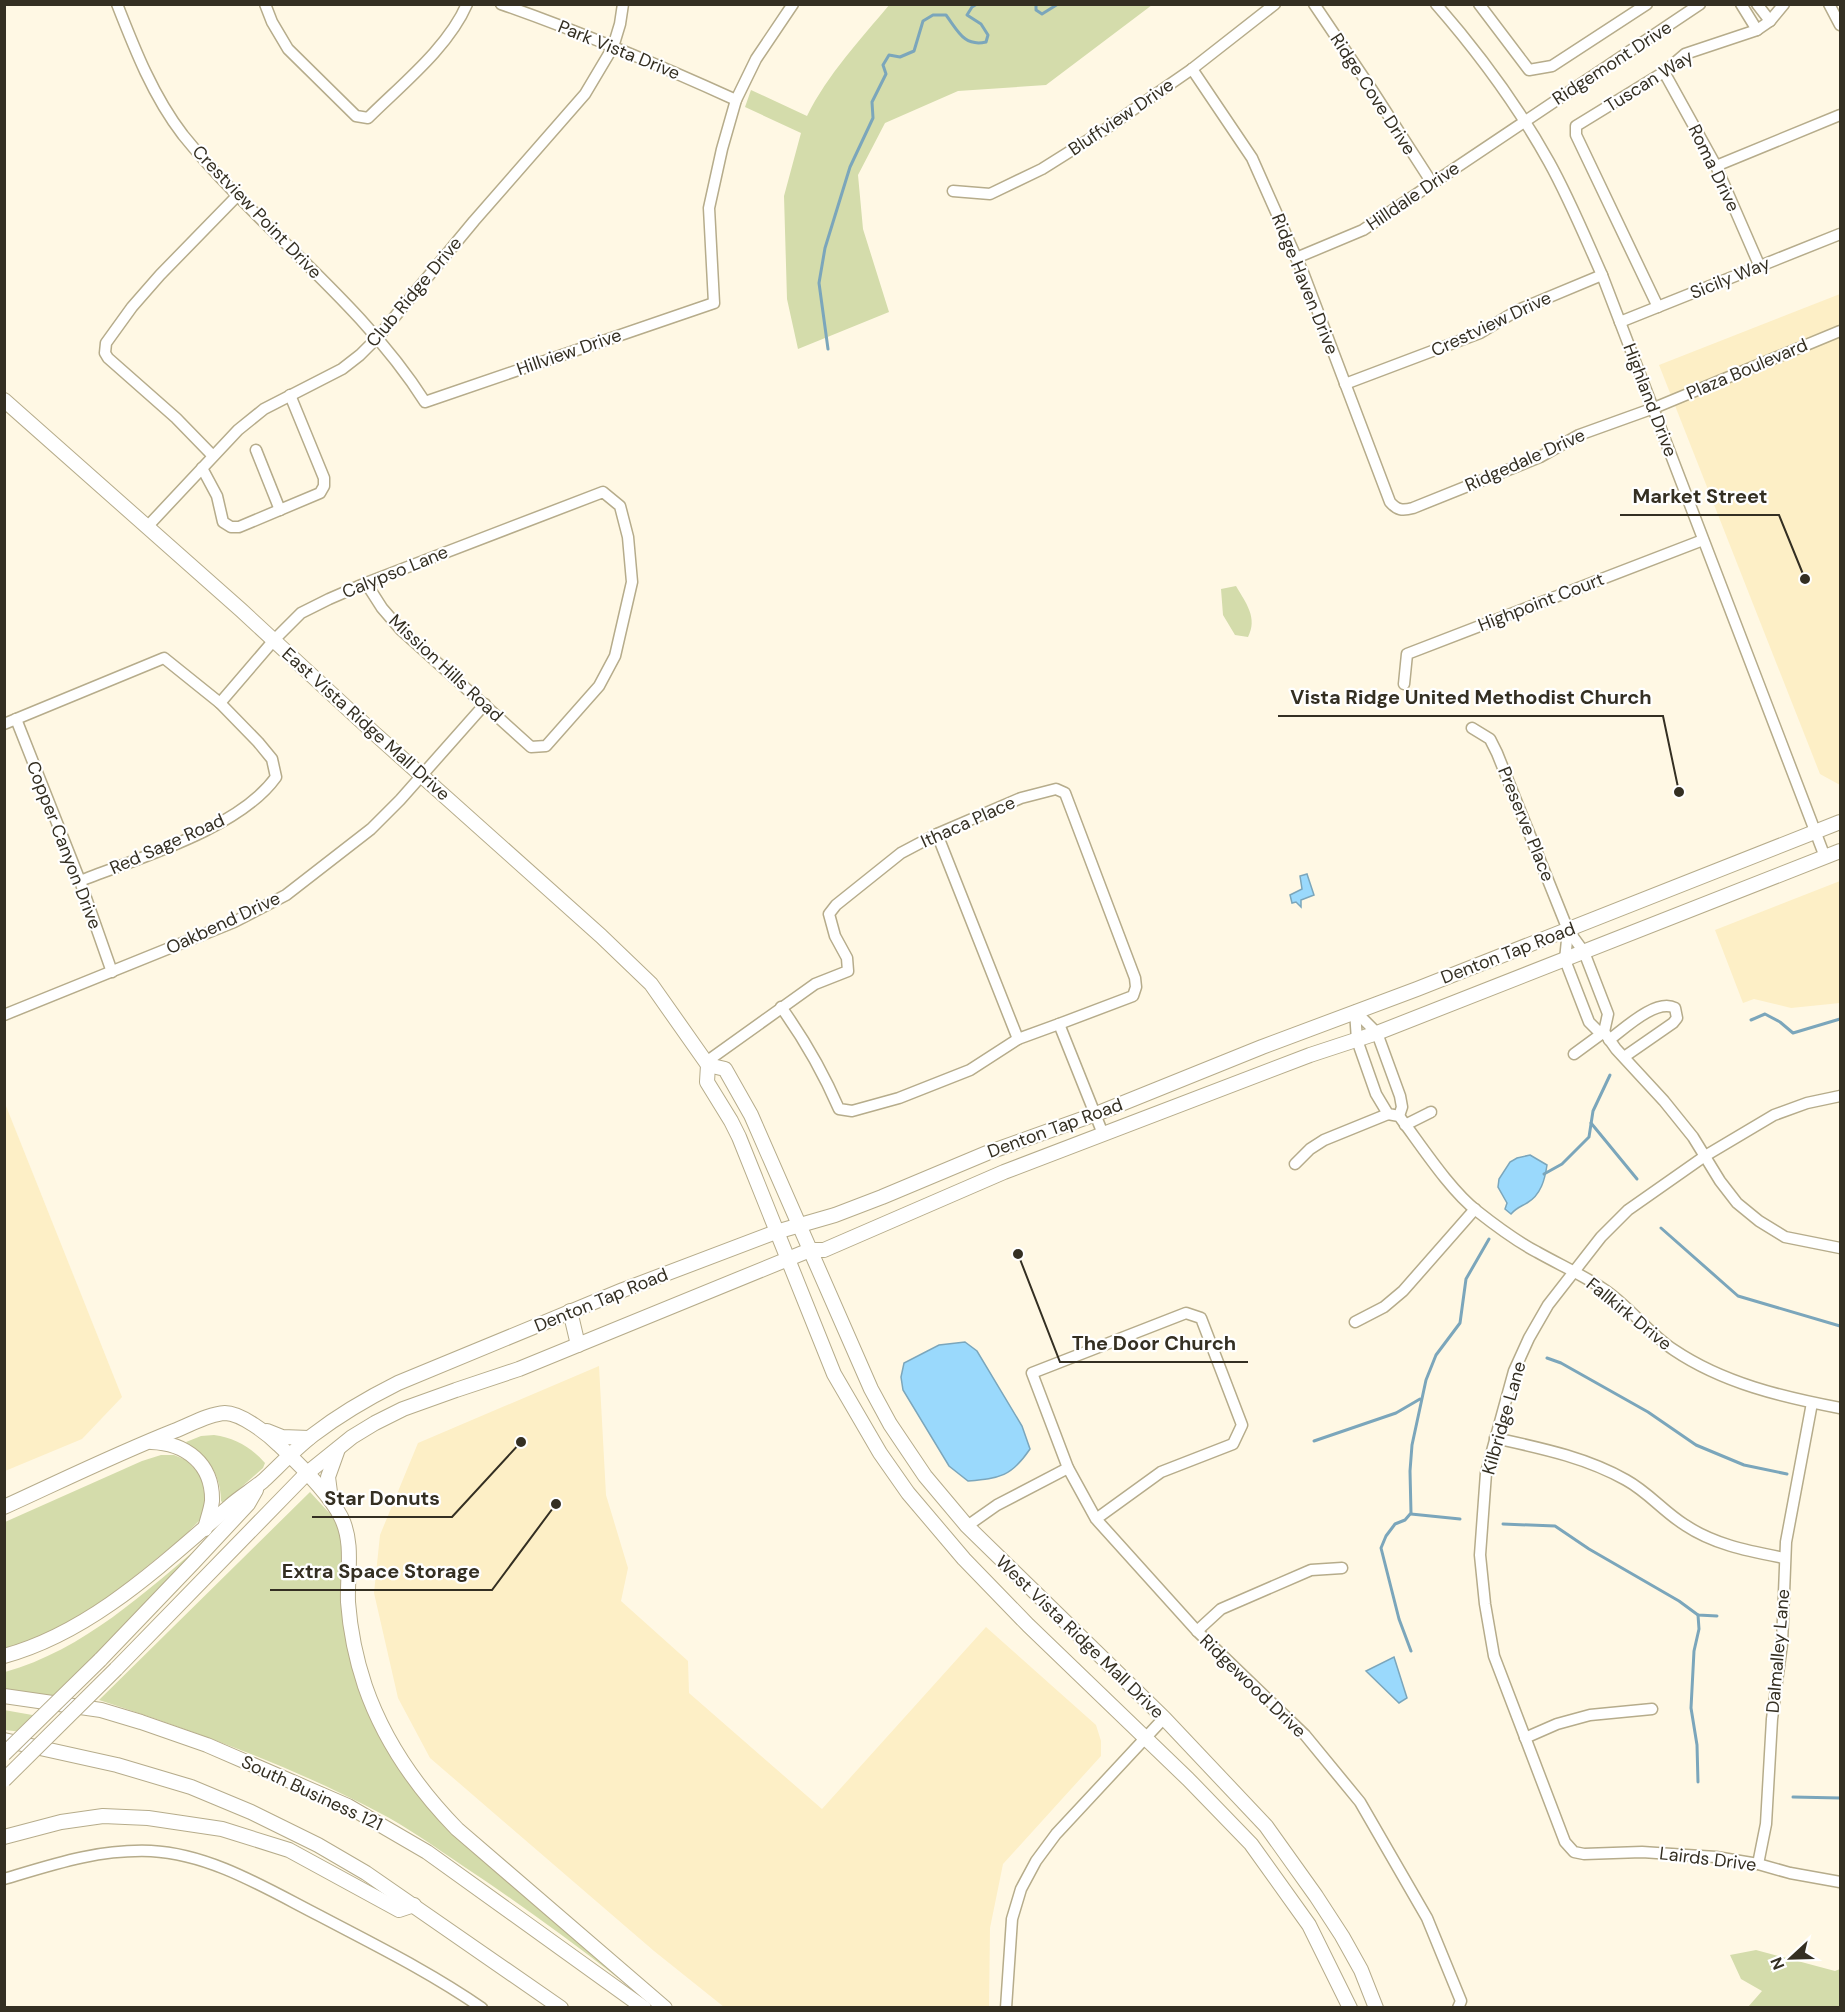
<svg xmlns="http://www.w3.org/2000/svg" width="1845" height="2012" font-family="'DM Sans',sans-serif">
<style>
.built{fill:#fdefc6}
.green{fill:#d4dcab}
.water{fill:#9ad9fc;stroke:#7ba6bb;stroke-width:1.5}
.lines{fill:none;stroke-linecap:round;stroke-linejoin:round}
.stream{stroke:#7ba6bb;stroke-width:3}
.minor-casing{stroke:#b6ac8b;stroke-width:13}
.major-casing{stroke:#b6ac8b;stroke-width:16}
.minor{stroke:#fff;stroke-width:10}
.major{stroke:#fff;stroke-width:14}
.major-bridge-casing{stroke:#b6ac8b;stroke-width:16;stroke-linecap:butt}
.major-bridge{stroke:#fff;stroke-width:14}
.labels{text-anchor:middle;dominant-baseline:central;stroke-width:4.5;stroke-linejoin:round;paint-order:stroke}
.street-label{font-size:18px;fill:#342f22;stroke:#fff}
.leader{fill:none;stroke:#342f22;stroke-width:2}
.callout-dot{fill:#342f22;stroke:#fff;stroke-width:2}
.callout-label{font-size:20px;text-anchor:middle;font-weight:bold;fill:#342f22;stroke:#fff;stroke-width:4.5;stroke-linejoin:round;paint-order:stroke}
</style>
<rect width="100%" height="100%" fill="#fff8e4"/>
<g class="built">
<path d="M 1840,294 L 1840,785 L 1820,774 L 1659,365 Z"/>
<path d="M 1840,881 L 1840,1003 L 1791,1008 L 1754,999 L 1743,1003 L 1715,930 Z"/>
<path d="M 4,1101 L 122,1397 L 82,1439 L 5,1471 Z"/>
<path d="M 599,1366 L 606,1495 L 628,1568 L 621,1601 L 688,1661 L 689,1693 L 822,1809 L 986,1627 L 1096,1725 L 1101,1741 L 1101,1756 L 1003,1864 L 990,1928 L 989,2007 L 724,2007 L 654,1951 L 430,1758 L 398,1698 L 374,1593 L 380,1535 L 418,1443 Z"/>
</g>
<g class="green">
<path d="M 890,4 L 1152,5 L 1046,85 L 958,91 L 885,123 L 858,175 L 863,229 L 889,312 L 798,349 L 787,299 L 784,196 L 801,133 L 745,107 L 751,90 L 807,116 C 828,74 860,40 890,4 Z"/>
<path d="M 1236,586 C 1246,603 1258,618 1248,637 L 1235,635 L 1223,615 L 1221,589 Z"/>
<path d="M 214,1435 C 235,1438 251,1447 265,1463 L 263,1468 L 223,1503 L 221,1501 C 221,1484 215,1466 201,1455 C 196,1451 190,1448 186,1442 L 201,1436 Z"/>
<path d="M 161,1455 L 174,1455 L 186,1460 L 202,1477 L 206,1504 L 200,1520 L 182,1538 L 104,1601 L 54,1632 L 5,1652 L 5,1522 L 142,1461 Z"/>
<path d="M 310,1492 L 333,1517 L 340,1532 L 343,1547 L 346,1623 L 405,1773 L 621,1973 L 618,1978 C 567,1938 516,1901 463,1866 C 435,1847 407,1827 378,1812 C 289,1765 194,1731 99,1700 Z"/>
<path d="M 206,1541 L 58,1695 L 51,1695 L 49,1697 L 5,1691 L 5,1672 C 84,1650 145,1592 206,1541 Z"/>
<path d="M 4,1710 L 38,1716 L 22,1732 L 5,1730 Z"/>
<path d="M 1756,1950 L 1835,1971 L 1840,1969 L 1840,2007 L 1748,2007 L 1762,1991 L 1741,1979 L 1730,1955 Z"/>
</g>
<g class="water">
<path d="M 1307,874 L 1314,895 L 1301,900 L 1301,907 L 1296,902 L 1292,903 L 1290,895 L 1302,889 L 1300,876 Z"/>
<path d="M 1530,1155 L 1547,1165 C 1545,1179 1541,1195 1527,1203 C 1520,1207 1516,1208 1511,1214 L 1505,1209 L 1507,1203 L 1498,1187 L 1499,1179 L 1510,1162 L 1517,1158 Z"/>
<path d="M 965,1342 L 977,1351 L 1022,1426 L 1030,1449 C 1011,1477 1000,1478 968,1481 L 949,1466 L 903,1390 L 901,1377 L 904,1363 L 939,1345 Z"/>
<path d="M 1394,1657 L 1407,1698 L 1399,1703 L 1366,1671 Z"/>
</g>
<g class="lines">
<g class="stream">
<path d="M 1036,4 L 1036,10 L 1042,14 L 1058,4"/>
<path d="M 828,349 L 819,283 L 825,248 L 850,167 L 873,118 L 872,102 L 886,74 L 883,65 L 889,55 L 900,57 L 914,51 L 923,21 L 933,15 L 946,15 C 958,31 964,47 986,42 L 988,35 L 981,24 L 967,15 L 972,7 L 977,4"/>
<path d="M 1751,1020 L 1765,1014 L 1780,1022 L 1793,1033 L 1840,1019"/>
<path d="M 1591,1123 L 1637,1179"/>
<path d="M 1544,1174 L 1562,1164 L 1589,1137 L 1593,1111 L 1610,1075"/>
<path d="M 1661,1228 L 1738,1296 L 1840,1326"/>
<path d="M 1547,1358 L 1561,1363 L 1648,1412 L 1696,1445 L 1744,1465 L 1787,1474"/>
<path d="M 1314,1441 L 1396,1413 L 1420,1399"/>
<path d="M 1411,1514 L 1460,1519"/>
<path d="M 1503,1524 L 1555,1526 L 1589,1549 L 1679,1601 L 1698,1615 L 1717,1616"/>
<path d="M 1698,1615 L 1699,1629 L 1694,1651 L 1691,1708 L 1697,1745 L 1698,1782"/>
<path d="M 1411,1651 L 1399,1619 L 1381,1548 L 1386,1536 L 1395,1524 L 1405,1520 L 1411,1513 L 1410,1471 L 1412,1445 L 1426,1380 L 1436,1355 L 1460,1323 L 1466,1279 L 1489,1239"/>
<path d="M 1793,1797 L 1840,1798"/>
</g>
<defs>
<g id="minor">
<path d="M 117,4 C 135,50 153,96 183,135 C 259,229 360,300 425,402 L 714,303 L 709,208 L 722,149 L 736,100 L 756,59 L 793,4"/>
<path d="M 265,4 L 272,22 L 288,49 L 356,116 L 368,118 C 401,85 448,48 467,4"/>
<path d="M 501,4 C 581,32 659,65 736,100"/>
<path d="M 1314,4 L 1372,90 L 1432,183"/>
<path d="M 1436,4 C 1477,51 1519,108 1549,162 C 1569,198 1585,237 1602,275 L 1825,857"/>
<path d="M 1479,4 L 1529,70 L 1552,66 L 1647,4"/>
<path d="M 1741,4 L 1757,30"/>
<path d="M 1757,4 L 1770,21"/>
<path d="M 1829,4 L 1840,25"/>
<path d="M 1192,69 L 1252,158 L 1304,275 L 1390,502 C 1397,510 1402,511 1413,508 L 1540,457 L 1579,435 L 1654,408 L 1840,331"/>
<path d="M 1664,72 L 1716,166 L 1760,267"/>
<path d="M 1716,166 L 1840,115"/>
<path d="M 953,191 L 990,194 L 1042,169 L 1104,130 L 1192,69 L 1275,4"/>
<path d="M 1296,258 L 1363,230 L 1700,4"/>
<path d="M 1658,307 L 1576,135 L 1576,126 L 1664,72 L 1685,54 L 1757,30 L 1770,21 L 1784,4"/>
<path d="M 1620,322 L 1840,234"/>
<path d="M 1345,384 L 1480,333 L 1518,310 L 1602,275"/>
<path d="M 256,450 L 280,510"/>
<path d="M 212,455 L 176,418 L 108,358 L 105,353 L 106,343 L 132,307 L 160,275 L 237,196"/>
<path d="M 202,468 L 217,496 L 223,522 L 231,527 L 239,527 L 320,493 L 324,486 L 324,478 L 290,395"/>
<path d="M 147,527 L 238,430 L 264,409 L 342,369 L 360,355 L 378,337 L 474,221 L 585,94 L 613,47 L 620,24 L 623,4"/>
<path d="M 1404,684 L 1407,654 L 1703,540"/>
<path d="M 220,703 L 274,640 L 301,613 L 329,599 L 366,583 L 603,492 L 620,506 L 628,537 L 632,582 L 615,656 L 599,686 L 546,746 L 531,747 L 401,630 L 382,608 L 366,583"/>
<path d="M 16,719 L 80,881 L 112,972"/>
<path d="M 4,724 L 164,658 L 220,703 L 258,742 L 272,759 L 276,777 C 239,829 138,858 80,881"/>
<path d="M 1472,728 L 1490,739 L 1497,753 L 1568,930 L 1584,952 L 1608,1014 L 1604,1032 L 1574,1054"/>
<path d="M 937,834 L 1018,1039"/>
<path d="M 1568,930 L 1565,960 L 1589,1022 L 1597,1030 L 1604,1032 L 1616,1049 L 1664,1101 L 1693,1137 L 1720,1181 L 1737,1203 L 1759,1221 L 1785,1237 L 1840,1248"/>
<path d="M 781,1007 C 804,1039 823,1072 839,1109 L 852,1111 L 899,1098 L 970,1070 L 1018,1039 L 1059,1024 L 1103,1134"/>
<path d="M 1355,1011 L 1357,1040 L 1376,1094 L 1388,1114 L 1399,1116 C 1421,1145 1449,1189 1477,1211 C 1496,1226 1516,1241 1537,1252 C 1560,1265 1583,1275 1605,1290 C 1630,1307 1648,1333 1674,1350 C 1723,1383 1782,1397 1840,1408"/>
<path d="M 1355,1011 L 1377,1033 L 1400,1096 L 1402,1107 L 1399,1116"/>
<path d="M 4,1015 L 234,922 L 286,895 L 371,829 L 400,800 L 485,704"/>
<path d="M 1609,1040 C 1624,1029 1656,998 1675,1008 L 1677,1018 L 1673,1023 L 1624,1057"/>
<path d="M 706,1062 L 815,984 L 848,971 L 847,958 L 835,936 L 829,914 L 836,905 L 901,853 L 937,834 L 1021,798 L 1056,789 L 1065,793 L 1135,978 L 1136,987 L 1133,996 L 1059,1024"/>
<path d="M 1840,1096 L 1807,1103 L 1774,1115 L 1705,1156 L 1628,1210 L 1601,1237 L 1548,1305 L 1529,1338 L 1514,1371 L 1486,1473 L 1480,1555 L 1485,1604 L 1494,1656 L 1565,1842 L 1574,1852 L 1584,1854 L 1642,1852 L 1716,1857 L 1758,1864 L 1790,1873 L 1840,1882"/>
<path d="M 1405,1125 L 1431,1112"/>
<path d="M 1295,1164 L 1310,1149 L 1324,1140 L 1388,1114"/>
<path d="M 1355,1322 L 1384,1307 L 1403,1291 L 1475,1209"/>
<path d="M 1495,1438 C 1540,1448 1585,1457 1626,1480 C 1648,1492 1664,1512 1685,1525 C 1715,1545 1749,1551 1784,1558"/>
<path d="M 1096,1519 L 1161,1472 L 1233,1444 L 1242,1425 L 1201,1318 L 1186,1313 L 1032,1373 L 1068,1468 L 1096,1519 L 1197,1631 L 1305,1735 L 1360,1802 L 1427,1918 L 1461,2001 L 1458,2008"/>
<path d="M 967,1526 L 997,1505 L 1068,1468"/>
<path d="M 1197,1631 L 1221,1609 L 1311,1570 L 1342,1568"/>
<path d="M 1525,1738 L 1557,1724 L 1590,1715 L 1652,1709"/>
<path d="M 1758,1864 L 1766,1824 L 1772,1719 L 1782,1644 L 1786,1542 L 1812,1403"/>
<path d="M 4,1879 C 54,1864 98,1849 151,1851 C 211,1854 267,1889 320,1916 C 375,1945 430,1972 482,2008"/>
<path d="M 1006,2008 L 1012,1919 L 1021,1889 L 1036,1861 L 1056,1834 L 1164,1718"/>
</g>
<g id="major">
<path d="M 4,400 L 241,610 L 374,733 L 601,936 L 651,984 L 708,1065 L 707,1082 L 731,1121 L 739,1137 L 834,1374 L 880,1453 L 908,1493 L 964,1559 L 1028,1625 L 1188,1779 L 1251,1844 L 1309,1925 L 1350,2008"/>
<path d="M 708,1065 L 725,1069 L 751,1115 L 871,1389 L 890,1424 L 925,1476 L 967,1526 L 1164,1718 L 1266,1826 L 1316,1896 L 1342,1936 L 1361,1970 L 1376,2008"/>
<path d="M 570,1311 L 578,1345"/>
<path d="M 267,1431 L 282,1437 L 309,1438"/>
<path d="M 151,1442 C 186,1443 213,1464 212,1501 C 211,1510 207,1520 205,1529"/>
<path d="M 331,1500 L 328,1477 L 338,1449"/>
<path d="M 4,1507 C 61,1481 116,1454 174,1431 C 190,1425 208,1414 225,1413 C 241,1413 268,1434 279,1445 C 297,1462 330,1495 341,1517 C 354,1543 347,1573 348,1602 C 350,1629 356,1659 365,1686 C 384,1741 416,1787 457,1829 L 665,2008"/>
<path d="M 4,1656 C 92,1632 162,1564 230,1506 C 240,1497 252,1490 263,1481 C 279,1466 295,1449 313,1435 C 339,1415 368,1398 398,1383 L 623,1290 L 776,1232 L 835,1215 L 882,1197 L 987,1153 L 1096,1114 L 1262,1047 L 1417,989 L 1840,822"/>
<path d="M 100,1660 L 193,1563 L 248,1504 L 256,1490"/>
<path d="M 116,1669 L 306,1474 L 352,1437 L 375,1423 L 403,1409 L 456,1390 L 519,1369 L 810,1250 L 824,1250 L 1004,1172 L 1310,1055 L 1377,1033 L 1840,851"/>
<path d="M 4,1696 L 101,1710 L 141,1722 L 207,1745 L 348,1806 L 427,1852 L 644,2008"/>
<path d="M 4,1740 L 117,1765 L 191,1787 L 251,1812 L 318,1845 L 366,1873 L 561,2008"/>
<path d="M 4,1837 L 61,1822 L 103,1816 L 148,1818 L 222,1829 L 289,1850 L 399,1910 L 414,1905"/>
</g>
</defs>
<use href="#minor" class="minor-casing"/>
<use href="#major" class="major-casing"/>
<use href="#minor" class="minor"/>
<use href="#major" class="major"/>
<defs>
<g id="major-bridge">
<path d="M 4,1754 L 100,1660"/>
<path d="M 4,1780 L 116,1669"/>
</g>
</defs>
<use href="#major-bridge" class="major-bridge-casing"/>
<use href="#major-bridge" class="major-bridge"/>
</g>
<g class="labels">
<g class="street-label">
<text transform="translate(619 50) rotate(22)">Park Vista Drive</text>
<text transform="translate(1612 63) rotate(-33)">Ridgemont Drive</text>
<text transform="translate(1649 81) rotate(-32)">Tuscan Way</text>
<text transform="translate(1373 94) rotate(57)">Ridge Cove Drive</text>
<text transform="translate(1121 117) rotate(-34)">Bluffview Drive</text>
<text transform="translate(1714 168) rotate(64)">Roma Drive</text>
<text transform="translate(1413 196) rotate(-34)">Hilldale Drive</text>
<text transform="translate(257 212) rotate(46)">Crestview Point Drive</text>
<text transform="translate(1730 278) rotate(-22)">Sicily Way</text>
<text transform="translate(1305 284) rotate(68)">Ridge Haven Drive</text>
<text transform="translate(414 292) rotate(-50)">Club Ridge Drive</text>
<text transform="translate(1491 324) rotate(-25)">Crestview Drive</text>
<text transform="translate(569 352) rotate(-19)">Hillview Drive</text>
<text transform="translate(1747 369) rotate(-23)">Plaza Boulevard</text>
<text transform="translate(1650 400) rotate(69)">Highland Drive</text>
<text transform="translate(1525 460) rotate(-24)">Ridgedale Drive</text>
<text transform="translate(395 572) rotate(-22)">Calypso Lane</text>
<text transform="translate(1541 602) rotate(-21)">Highpoint Court</text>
<text transform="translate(446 668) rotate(43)">Mission Hills Road</text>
<text transform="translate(366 724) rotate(42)">East Vista Ridge Mall Drive</text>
<text transform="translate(968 822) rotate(-24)">Ithaca Place</text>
<text transform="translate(1526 824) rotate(68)">Preserve Place</text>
<text transform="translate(167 844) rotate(-24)">Red Sage Road</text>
<text transform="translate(64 845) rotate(69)">Copper Canyon Drive</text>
<text transform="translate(223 923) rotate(-25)">Oakbend Drive</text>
<text transform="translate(1508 953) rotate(-21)">Denton Tap Road</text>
<text transform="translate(1055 1128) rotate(-20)">Denton Tap Road</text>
<text transform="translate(601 1300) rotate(-22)">Denton Tap Road</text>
<text transform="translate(1629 1314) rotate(39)">Fallkirk Drive</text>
<text transform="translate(1504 1418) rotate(-74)">Kilbridge Lane</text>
<text transform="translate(1080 1637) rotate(44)">West Vista Ridge Mall Drive</text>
<text transform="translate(1778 1651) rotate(-85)">Dalmalley Lane</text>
<text transform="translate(1253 1686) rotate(44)">Ridgewood Drive</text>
<text transform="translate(312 1793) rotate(25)">South Business 121</text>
<text transform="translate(1708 1859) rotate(7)">Lairds Drive</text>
</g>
</g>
<path class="leader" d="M1805 579L1779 515H1620M1679 792L1663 716H1278M1018 1254L1060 1362H1248M521 1442L452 1517H312M556 1504L492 1590H270"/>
<g class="callout-dot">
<circle cx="1805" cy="579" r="6"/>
<circle cx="1679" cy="792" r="6"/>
<circle cx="1018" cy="1254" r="6"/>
<circle cx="521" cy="1442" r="6"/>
<circle cx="556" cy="1504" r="6"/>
</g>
<g class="callout-label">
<text x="1700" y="503">Market Street</text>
<text x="1471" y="704">Vista Ridge United Methodist Church</text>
<text x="1154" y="1350">The Door Church</text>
<text x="382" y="1505">Star Donuts</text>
<text x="381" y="1578">Extra Space Storage</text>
</g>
<rect width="1845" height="2012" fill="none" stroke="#342f22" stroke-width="12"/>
<g transform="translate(1791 1958) rotate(248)" stroke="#ffffff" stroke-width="4.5" paint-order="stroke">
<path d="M0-4.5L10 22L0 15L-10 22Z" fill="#342f22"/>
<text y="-9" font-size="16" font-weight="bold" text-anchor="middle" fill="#342f22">N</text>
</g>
</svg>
